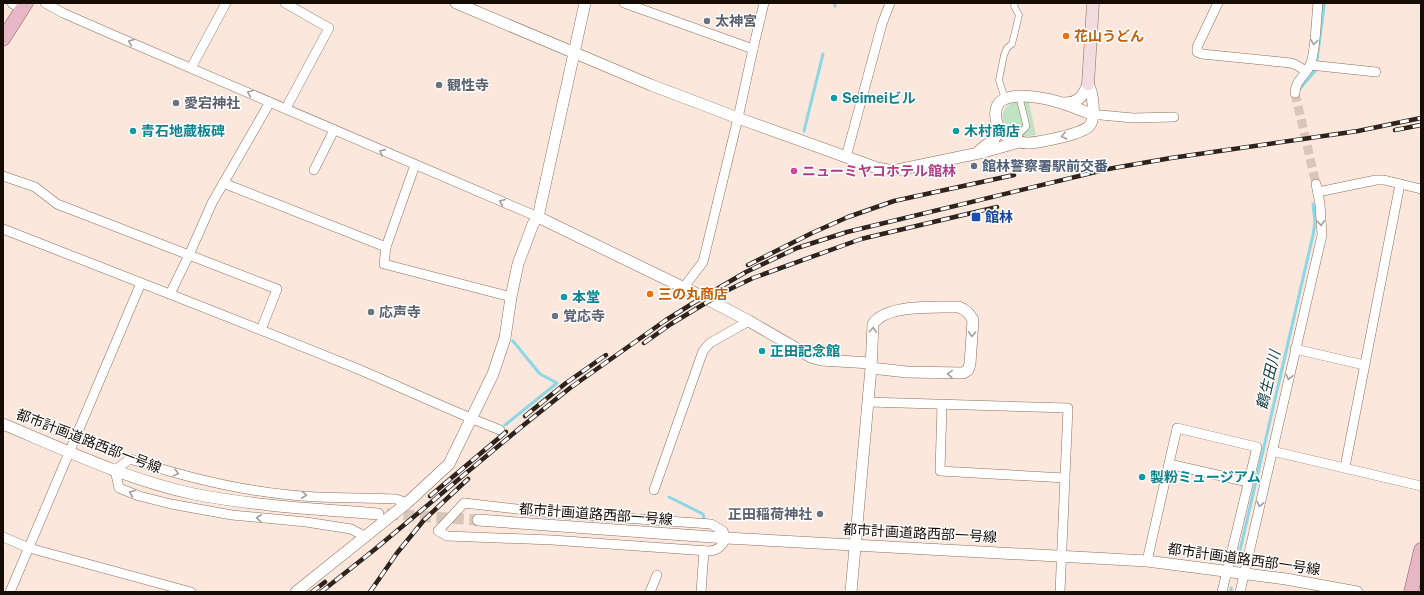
<svg xmlns="http://www.w3.org/2000/svg" width="1424" height="595" font-family="'Public Sans','Noto Sans JP',sans-serif">
<style>
.green{fill:#c0e3c3}
.water{fill:#8bd7e6}
.lines{fill:none;stroke-linecap:round;stroke-linejoin:round}
.stream{stroke:#8bd7e6;stroke-width:3}
.minor-tunnel{stroke:#d9c6bb;stroke-width:9;stroke-dasharray:9 4.5;stroke-linecap:butt}
.tertiary-tunnel{stroke:#d9c6bb;stroke-width:11;stroke-dasharray:11 5.5;stroke-linecap:butt}
.pedestrian-casing{stroke:#8c6f5d;stroke-width:7}
.minor-casing{stroke:#8c6f5d;stroke-width:10}
.tertiary-casing{stroke:#8c6f5d;stroke-width:12}
.secondary-casing{stroke:#8c6f5d;stroke-width:13}
.primary-casing{stroke:#925d69;stroke-width:15}
.pedestrian{stroke:#fff;stroke-width:6}
.minor{stroke:#fff;stroke-width:9}
.tertiary{stroke:#fff;stroke-width:11}
.secondary{stroke:#f2dce2;stroke-width:12}
.primary{stroke:#e6b8c5;stroke-width:14}
.rail-casing{stroke:#2f241d;stroke-width:4.5}
.rail{stroke:#fff;stroke-width:3;stroke-dasharray:9;stroke-linecap:butt}
.oneway{stroke:#a29e9b}
.worship-dot{fill:#6b7280;stroke:#fff;stroke-width:1.5}
.food-dot{fill:#e8710a;stroke:#fff;stroke-width:1.5}
.culture-dot{fill:#0f9aa8;stroke:#fff;stroke-width:1.5}
.service-dot{fill:#5c6f8a;stroke:#fff;stroke-width:1.5}
.hotel-dot{fill:#d1479c;stroke:#fff;stroke-width:1.5}
.transit-dot{fill:#1a4fb4;stroke:#fff;stroke-width:1.5}
.labels{text-anchor:middle;dominant-baseline:central;stroke-width:3;stroke-linejoin:round;paint-order:stroke}
.worship-label{font-size:14px;font-weight:bold;fill:#5b616d;stroke:#fff;text-anchor:start}
.food-label{font-size:14px;font-weight:bold;fill:#c56008;stroke:#fff;text-anchor:start}
.culture-label{font-size:14px;font-weight:bold;fill:#0d838f;stroke:#fff;text-anchor:start}
.service-label{font-size:14px;font-weight:bold;fill:#4e5e75;stroke:#fff;text-anchor:start}
.hotel-label{font-size:14px;font-weight:bold;fill:#b23c85;stroke:#fff;text-anchor:start}
.transit-label{font-size:14px;font-weight:bold;fill:#164399;stroke:#fff;text-anchor:start}
.street-label{font-size:14px;fill:#160c06;stroke:#fff}
.water-label{font-size:15px;font-style:italic;fill:#173c43;stroke:#fff}
</style>
<rect width="100%" height="100%" fill="#fbe7db"/>
<path class="green" d="M 1018,100 L 1032,102 L 1029,103 L 1036,135 L 1019,137 L 1005,130 C 1000,115 1002,106 1018,100 Z"/>
<path class="water" d="M 1321,3 L 1326,3 L 1317,71 L 1304,86 L 1298,94 L 1298,88 L 1308,73 Z"/>
<g class="lines">
<g class="stream">
<path d="M 835,6 L 835,3"/>
<path d="M 804,131 L 823,54"/>
<path d="M 505,425 L 557,383 L 540,374 L 513,341"/>
<path d="M 669,497 L 703,514 L 704,518"/>
<path d="M 1238,559 L 1313,235 L 1315,222 L 1313,204"/>
<path d="M 1231,592 L 1231,588"/>
</g>
<path class="minor-tunnel" d="M 1295,93 L 1316,184"/>
<path class="tertiary-tunnel" d="M 387,514 L 478,520"/>
<defs>
<g id="pedestrian">
<path d="M 1005,99 L 999,80 L 1004,55 L 1007,48 L 1012,44 L 1019,15 L 1014,6 L 1015,3"/>
<path d="M 1019,137 L 1019,134 L 1026,127 L 1026,124 L 1020,100"/>
</g>
<g id="minor">
<path d="M 45,3 L 63,13 L 111,34 L 538,217"/>
<path d="M 285,3 L 329,28 L 286,108"/>
<path d="M 624,3 L 753,49"/>
<path d="M 1218,3 L 1197,47 L 1197,52 L 1202,54 L 1291,63 L 1296,65 L 1306,71"/>
<path d="M 1310,65 L 1376,72"/>
<path d="M 191,68 L 226,3"/>
<path d="M 1295,93 C 1295,80 1307,75 1311,63 C 1316,46 1316,21 1318,3"/>
<path d="M 1093,115 L 1101,115 L 1133,118 L 1174,117"/>
<path d="M 846,157 L 882,24 L 890,3"/>
<path d="M 314,170 L 334,130"/>
<path d="M 3,176 L 35,187 L 57,204 L 277,289 L 261,330"/>
<path d="M 223,183 L 386,247 L 415,165"/>
<path d="M 1318,192 L 1376,180 L 1384,180 L 1421,189"/>
<path d="M 3,229 C 121,275 240,321 358,369 C 405,389 451,411 500,430"/>
<path d="M 386,247 L 384,264 L 511,297"/>
<path d="M 684,287 L 703,262 L 738,118 L 753,49 L 764,3"/>
<path d="M 170,294 L 189,255 L 212,203 L 270,102"/>
<path d="M 1295,349 L 1364,365"/>
<path d="M 868,402 L 1068,408 L 1060,592"/>
<path d="M 942,405 L 940,471 L 1065,478"/>
<path d="M 1272,451 L 1421,486"/>
<path d="M 1169,464 L 1248,482"/>
<path d="M 1345,467 L 1400,184"/>
<path d="M 654,490 L 703,351 L 710,343 L 749,321"/>
<path d="M 464,503 L 551,513 L 711,524 L 723,531 L 726,538 C 722,547 717,551 708,551 L 552,540 L 447,536 L 438,531 Z"/>
<path d="M 3,537 L 29,548 L 191,592"/>
<path d="M 366,537 L 351,529 L 306,522 L 232,515 L 171,504 L 139,496 L 119,488 L 115,470 L 130,459 C 190,479 253,494 317,497 C 343,498 369,498 396,499 L 407,503"/>
<path d="M 1147,561 L 1177,428 L 1257,447 L 1222,592"/>
<path d="M 10,592 L 141,283"/>
<path d="M 650,592 L 657,575"/>
<path d="M 701,592 L 704,551"/>
<path d="M 1240,592 L 1322,235 L 1320,204 L 1316,184"/>
</g>
<g id="tertiary">
<path d="M 13,3 L 24,7"/>
<path d="M 456,3 L 651,85 L 738,118 L 877,168 L 888,170 L 897,170 L 984,152 L 1019,142"/>
<path d="M 1088,84 C 1093,93 1096,116 1090,125 C 1085,134 1037,143 1027,143 C 1022,143 1016,141 1012,139 C 1002,135 998,130 996,119 C 993,100 1006,96 1023,96 C 1048,97 1070,105 1093,115"/>
<path d="M 1064,103 C 1079,103 1083,96 1088,84"/>
<path d="M 980,150 L 994,139 L 999,130"/>
<path d="M 538,217 L 703,297 L 749,321 L 811,357 L 821,360 L 871,363"/>
<path d="M 3,424 C 65,450 128,480 194,494 C 255,506 317,509 378,514"/>
<path d="M 478,520 L 726,538 L 1147,561 L 1286,579 L 1357,592"/>
<path d="M 296,592 L 407,503 L 449,464 L 493,374 L 505,338 L 511,297 L 518,264 L 533,224 L 538,217 L 585,3"/>
<path d="M 851,592 L 871,368 L 873,324 C 886,304 937,307 959,307 C 966,310 969,313 973,320 L 970,364 L 968,370 L 963,373 L 907,372 L 871,368"/>
</g>
<path id="secondary" d="M 1088,84 L 1093,3"/>
<g id="primary">
<path d="M 3,39 L 26,3"/>
<path d="M 1411,592 L 1421,550"/>
</g>
</defs>
<use href="#pedestrian" class="pedestrian-casing"/>
<use href="#minor" class="minor-casing"/>
<use href="#tertiary" class="tertiary-casing"/>
<use href="#secondary" class="secondary-casing"/>
<use href="#primary" class="primary-casing"/>
<use href="#pedestrian" class="pedestrian"/>
<use href="#minor" class="minor"/>
<use href="#tertiary" class="tertiary"/>
<use href="#secondary" class="secondary"/>
<use href="#primary" class="primary"/>
<defs>
<g id="rail">
<path d="M 1395,130 L 1421,125"/>
<path d="M 748,265 L 812,233 L 848,217 L 894,201 L 1014,175"/>
<path d="M 644,343 L 671,324 L 724,292 L 753,278 L 861,239 L 997,207"/>
<path d="M 525,416 L 566,383 L 606,355"/>
<path d="M 430,496 L 506,432"/>
<path d="M 312,592 L 325,582"/>
<path d="M 321,592 L 374,550 L 520,428 L 570,388 L 666,320 L 703,297 L 746,272 L 797,248 L 847,232 L 1108,169 L 1171,158 L 1358,131 L 1421,118"/>
<path d="M 370,592 L 397,553 L 424,520 L 468,479"/>
</g>
</defs>
<use href="#rail" class="rail-casing"/>
<use href="#rail" class="rail"/>
</g>
<defs><path id="oneway-chevron" d="M-2-3.5L2.5 0L-2 3.5" fill="none" stroke-width="1.6" stroke-linecap="round" stroke-linejoin="round"/></defs>
<g class="oneway">
<use href="#oneway-chevron" transform="translate(131 42) rotate(-157)"/>
<use href="#oneway-chevron" transform="translate(1314 42) rotate(97)"/>
<use href="#oneway-chevron" transform="translate(250 93) rotate(-157)"/>
<use href="#oneway-chevron" transform="translate(1064 136) rotate(167)"/>
<use href="#oneway-chevron" transform="translate(382 152) rotate(-156)"/>
<use href="#oneway-chevron" transform="translate(502 202) rotate(-157)"/>
<use href="#oneway-chevron" transform="translate(1321 223) rotate(86)"/>
<use href="#oneway-chevron" transform="translate(873 330) rotate(-85)"/>
<use href="#oneway-chevron" transform="translate(972 334) rotate(93)"/>
<use href="#oneway-chevron" transform="translate(950 374) rotate(-178)"/>
<use href="#oneway-chevron" transform="translate(1289 377) rotate(103)"/>
<use href="#oneway-chevron" transform="translate(176 473) rotate(15)"/>
<use href="#oneway-chevron" transform="translate(132 493) rotate(-158)"/>
<use href="#oneway-chevron" transform="translate(304 495) rotate(6)"/>
<use href="#oneway-chevron" transform="translate(1260 504) rotate(103)"/>
<use href="#oneway-chevron" transform="translate(259 518) rotate(-174)"/>
</g>
<g class="worship-dot">
<circle cx="707" cy="21" r="4"/>
<circle cx="439" cy="85" r="4"/>
<circle cx="176" cy="103" r="4"/>
<circle cx="371" cy="312" r="4"/>
<circle cx="555" cy="316" r="4"/>
<circle cx="820" cy="514" r="4"/>
</g>
<g class="food-dot">
<circle cx="1066" cy="36" r="4"/>
<circle cx="650" cy="294" r="4"/>
</g>
<g class="culture-dot">
<circle cx="834" cy="98" r="4"/>
<circle cx="133" cy="131" r="4"/>
<circle cx="956" cy="131" r="4"/>
<circle cx="564" cy="297" r="4"/>
<circle cx="762" cy="351" r="4"/>
<circle cx="1142" cy="477" r="4"/>
</g>
<circle class="service-dot" cx="974" cy="166" r="4"/>
<circle class="hotel-dot" cx="794" cy="171" r="4"/>
<rect class="transit-dot" x="971" y="212" width="10" height="10" rx="2"/>
<g class="labels">
<g class="worship-label">
<text x="715" y="21">太神宮</text>
<text x="447" y="85">観性寺</text>
<text x="184" y="103">愛宕神社</text>
<text x="379" y="312">応声寺</text>
<text x="563" y="316">覚応寺</text>
<text x="812" y="514" text-anchor="end">正田稲荷神社</text>
</g>
<g class="food-label">
<text x="1074" y="36">花山うどん</text>
<text x="658" y="294">三の丸商店</text>
</g>
<g class="culture-label">
<text x="842" y="98">Seimeiビル</text>
<text x="141" y="131">青石地蔵板碑</text>
<text x="964" y="131">木村商店</text>
<text x="572" y="297">本堂</text>
<text x="770" y="351">正田記念館</text>
<text x="1150" y="477">製粉ミュージアム</text>
</g>
<g class="service-label">
<text x="982" y="166">館林警察署駅前交番</text>
</g>
<g class="hotel-label">
<text x="802" y="171">ニューミヤコホテル館林</text>
</g>
<g class="transit-label">
<text x="985" y="217">館林</text>
</g>
<g class="street-label">
<text transform="translate(89 441) rotate(21)">都市計画道路西部一号線</text>
<text transform="translate(596 514) rotate(4)">都市計画道路西部一号線</text>
<text transform="translate(920 533) rotate(3)">都市計画道路西部一号線</text>
<text transform="translate(1244 559) rotate(8)">都市計画道路西部一号線</text>
</g>
<g class="water-label">
<text transform="translate(1268 380) rotate(-77)">鶴生田川</text>
</g>
</g>
<rect width="1424" height="595" fill="none" stroke="#160c06" stroke-width="8"/>
</svg>
